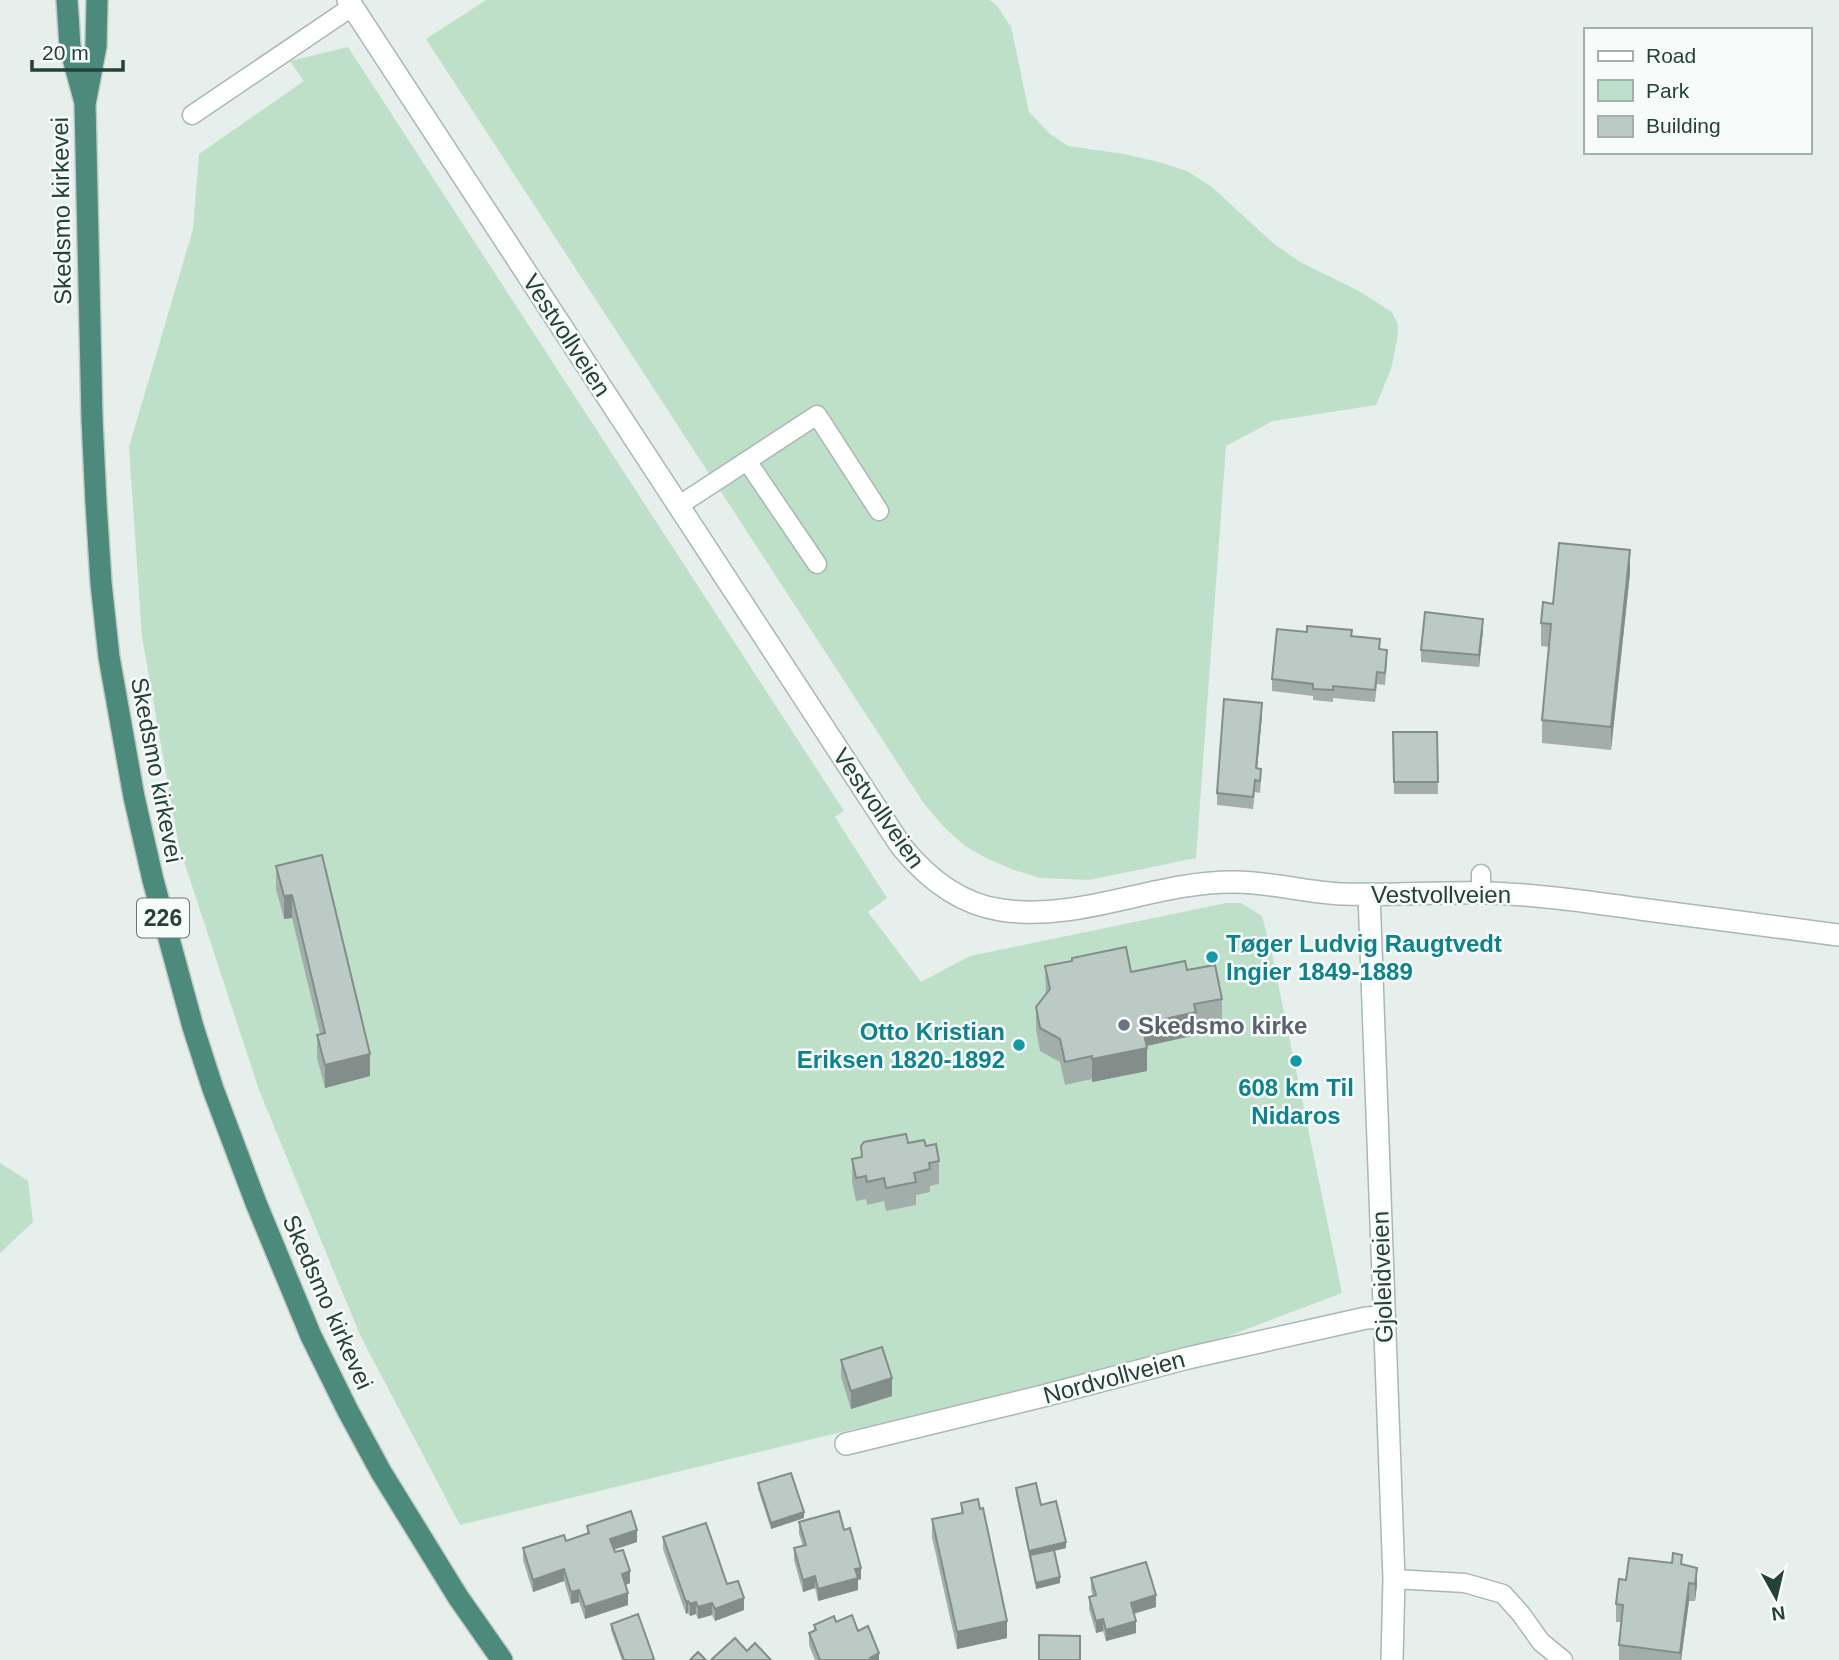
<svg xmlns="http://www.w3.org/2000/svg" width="1839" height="1660" font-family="Arial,sans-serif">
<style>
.green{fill:#bfe0c8}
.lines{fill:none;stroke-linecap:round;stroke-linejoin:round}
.service-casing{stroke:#a8b8b2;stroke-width:21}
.minor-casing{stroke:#a8b8b2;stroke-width:24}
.tertiary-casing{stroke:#a8b8b2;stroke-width:24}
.trunk-casing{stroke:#c2cac8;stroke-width:24}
.service{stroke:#fff;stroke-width:18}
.minor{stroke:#fff;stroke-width:21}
.tertiary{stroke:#fff;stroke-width:21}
.trunk{stroke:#4c8a7c;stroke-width:21}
.wall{fill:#a1aea9}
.shaded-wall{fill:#838d89}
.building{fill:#bbcac4;stroke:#838d89;stroke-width:2}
.culture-dot{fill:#0f9aa8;stroke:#f7fbf9;stroke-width:2.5}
.worship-dot{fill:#6b7280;stroke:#f7fbf9;stroke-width:2.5}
.labels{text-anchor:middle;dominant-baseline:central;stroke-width:5;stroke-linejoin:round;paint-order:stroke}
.shield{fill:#f7fbf9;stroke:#637a73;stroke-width:2}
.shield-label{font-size:23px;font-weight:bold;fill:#24423a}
.street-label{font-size:24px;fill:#24423a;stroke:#f7fbf9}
.culture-label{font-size:24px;font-weight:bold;fill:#0d838f;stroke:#f7fbf9;text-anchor:start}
.worship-label{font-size:24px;font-weight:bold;fill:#5b616d;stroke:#f7fbf9;text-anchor:start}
</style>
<rect width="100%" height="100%" fill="#e6efeb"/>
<g class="green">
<path d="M 486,0 L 990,0 L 997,6 L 1011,27 L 1029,112 L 1050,134 L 1068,146 L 1124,154 L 1159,162 L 1187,171 L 1212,187 L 1274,244 L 1300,262 L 1357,290 L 1392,312 L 1398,325 L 1397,340 L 1391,369 L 1376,405 L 1273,421 L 1226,446 L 1196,858 L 1089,880 L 1040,878 L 1014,870 L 986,858 L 965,846 L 945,828 L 925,805 L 426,39 Z"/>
<path d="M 348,47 L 844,811 L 835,817 L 887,898 L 868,912 L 921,982 L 970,956 L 1226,903 L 1241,903 L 1262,916 L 1272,954 L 1342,1293 L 1184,1353 L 829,1435 L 460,1525 L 360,1335 L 259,1090 L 179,846 L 142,637 L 129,447 L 193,229 L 199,154 L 304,81 L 290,61 Z"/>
<path d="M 0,1163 L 28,1181 L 33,1222 L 0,1253 Z"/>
</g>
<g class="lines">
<defs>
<g id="service">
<path d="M 192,115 L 353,6"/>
<path d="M 747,461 L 817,564"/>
<path d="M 678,506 L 817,415 L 879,511"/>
<path d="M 1481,892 L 1481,874"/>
<path d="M 1394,1579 L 1465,1583 L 1503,1594 L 1521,1614 L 1541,1642 L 1563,1660"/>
</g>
<g id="minor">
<path d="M 1369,894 L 1394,1579 L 1392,1660"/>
<path d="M 846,1444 L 1043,1396 L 1188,1358 L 1366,1318 L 1383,1317"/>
</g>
<path id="tertiary" d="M 348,0 L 901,846 C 927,878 959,904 1001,910 C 1081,922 1155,881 1235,882 C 1272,882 1308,893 1345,894 C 1400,896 1454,890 1509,894 C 1553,896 1596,903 1640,909 C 1706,918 1773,926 1839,935"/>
<g id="trunk">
<path d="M 67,0 L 70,47 L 84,99"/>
<path d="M 97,0 L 96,46 L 85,104 L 92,419 L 96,503 L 101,583 L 109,657 L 134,797 L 153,880 L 193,1027 L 213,1089 L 256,1203 L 311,1336 L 348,1411 L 381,1472 L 458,1597 L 502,1660"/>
</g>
</defs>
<use href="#service" class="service-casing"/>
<use href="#minor" class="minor-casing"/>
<use href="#tertiary" class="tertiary-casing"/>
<use href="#trunk" class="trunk-casing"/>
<use href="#service" class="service"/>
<use href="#minor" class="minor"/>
<use href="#tertiary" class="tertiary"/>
<use href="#trunk" class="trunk"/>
</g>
<g class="wall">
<path d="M 1630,573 L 1611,750 L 1542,743 L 1542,720 L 1549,647 L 1541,646 L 1541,623 L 1553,604 Z"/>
<path d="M 1483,630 L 1479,667 L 1421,662 L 1421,650 Z"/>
<path d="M 1352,636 L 1380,649 L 1387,662 L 1385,685 L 1377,684 L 1375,702 L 1333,698 L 1333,702 L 1313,700 L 1313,696 L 1272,691 L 1272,679 Z"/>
<path d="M 1262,715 L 1257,768 L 1261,781 L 1260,793 L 1255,792 L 1253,809 L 1217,805 L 1217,793 Z"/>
<path d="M 1393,732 L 1437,732 L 1438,794 L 1394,794 Z"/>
<path d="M 322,855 L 370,1076 L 325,1088 L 317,1058 L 317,1035 L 320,1034 L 292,918 L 284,919 L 276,889 L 276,866 Z"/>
<path d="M 1072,958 L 1131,972 L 1187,970 L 1222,999 L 1222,1022 L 1196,1027 L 1196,1035 L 1146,1046 L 1147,1071 L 1092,1082 L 1092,1079 L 1065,1085 L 1060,1062 L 1040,1051 L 1036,1030 L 1036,1007 L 1046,994 L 1045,966 L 1072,961 Z"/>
<path d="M 908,1143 L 926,1146 L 939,1161 L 939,1184 L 930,1186 L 930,1192 L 916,1195 L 916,1205 L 886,1211 L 884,1201 L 867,1205 L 866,1199 L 856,1201 L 852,1182 L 852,1159 L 861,1157 L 861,1146 Z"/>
<path d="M 841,1360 L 892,1396 L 851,1409 L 841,1377 Z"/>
<path d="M 758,1483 L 804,1518 L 771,1529 L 758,1489 Z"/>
<path d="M 1016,1488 L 1041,1505 L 1066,1548 L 1054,1551 L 1060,1583 L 1036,1589 L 1016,1494 Z"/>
<path d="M 961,1503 L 1007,1638 L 957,1649 L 932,1537 L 932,1519 L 961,1513 Z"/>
<path d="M 799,1522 L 844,1530 L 861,1579 L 858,1580 L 858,1590 L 818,1601 L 815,1588 L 803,1592 L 794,1560 L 794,1548 L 803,1546 L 799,1534 Z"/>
<path d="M 587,1526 L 637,1542 L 614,1549 L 630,1583 L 626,1585 L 628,1605 L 585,1619 L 579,1602 L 571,1604 L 564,1581 L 533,1592 L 523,1560 L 523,1548 L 566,1541 L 587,1534 Z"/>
<path d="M 663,1537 L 727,1584 L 744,1610 L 715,1621 L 712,1615 L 698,1619 L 696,1614 L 690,1616 L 688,1613 L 686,1614 L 663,1549 Z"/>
<path d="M 1682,1564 L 1697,1585 L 1695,1601 L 1689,1601 L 1681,1660 L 1619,1660 L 1619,1645 L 1621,1622 L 1616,1622 L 1616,1604 L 1626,1580 Z"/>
<path d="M 1091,1578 L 1156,1607 L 1134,1614 L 1136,1633 L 1106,1641 L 1103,1631 L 1096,1633 L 1089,1609 L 1089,1597 L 1093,1596 L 1091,1590 Z"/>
<path d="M 836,1622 L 858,1631 L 879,1660 L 815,1660 L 809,1645 L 809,1633 L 814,1631 L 814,1625 Z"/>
<path d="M 611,1624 L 654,1660 L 622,1660 L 611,1630 Z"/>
</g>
<g class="shaded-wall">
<path d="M 1630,550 L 1630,573 L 1611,750 L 1611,727 Z"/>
<path d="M 1483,619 L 1483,630 L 1479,667 L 1479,655 Z"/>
<path d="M 1262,703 L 1262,715 L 1256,780 L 1256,768 Z"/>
<path d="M 292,895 L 292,918 L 284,919 L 284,896 Z"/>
<path d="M 1196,1012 L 1196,1035 L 1142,1047 L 1142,1024 Z"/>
<path d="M 1147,1048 L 1147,1071 L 1092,1082 L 1092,1059 Z"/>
<path d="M 370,1054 L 370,1076 L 325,1088 L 325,1065 Z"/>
<path d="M 892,1378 L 892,1396 L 851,1409 L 851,1391 Z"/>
<path d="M 804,1512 L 804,1518 L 771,1529 L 771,1523 Z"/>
<path d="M 637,1530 L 637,1542 L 610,1551 L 610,1539 Z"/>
<path d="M 1066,1542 L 1066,1548 L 1029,1557 L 1029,1551 Z"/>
<path d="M 861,1568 L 861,1579 L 858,1580 L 858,1590 L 818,1601 L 818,1589 L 855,1569 Z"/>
<path d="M 1697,1568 L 1697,1585 L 1695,1601 L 1695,1584 Z"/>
<path d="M 564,1569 L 564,1581 L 533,1592 L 533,1580 Z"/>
<path d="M 630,1571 L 630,1583 L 622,1586 L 622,1574 Z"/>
<path d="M 815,1576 L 815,1588 L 803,1592 L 803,1580 Z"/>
<path d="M 1060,1577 L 1060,1583 L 1036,1589 L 1036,1583 Z"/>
<path d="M 1689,1583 L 1689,1601 L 1681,1660 L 1680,1660 Z"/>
<path d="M 579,1590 L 579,1602 L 571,1604 L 571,1592 Z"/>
<path d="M 628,1593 L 628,1605 L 585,1619 L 585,1607 Z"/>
<path d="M 1156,1595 L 1156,1607 L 1131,1614 L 1131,1603 Z"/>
<path d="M 744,1598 L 744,1610 L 715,1621 L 715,1609 Z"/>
<path d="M 688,1601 L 688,1613 L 686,1614 L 686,1602 Z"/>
<path d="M 696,1602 L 696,1614 L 690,1616 L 690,1604 Z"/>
<path d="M 712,1603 L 712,1615 L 698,1619 L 698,1607 Z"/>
<path d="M 1103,1619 L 1103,1631 L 1096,1633 L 1096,1621 Z"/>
<path d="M 1007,1621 L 1007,1638 L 957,1649 L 957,1632 Z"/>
<path d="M 1136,1621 L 1136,1633 L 1106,1641 L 1106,1630 Z"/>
<path d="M 879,1653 L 879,1660 L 870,1660 L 870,1658 Z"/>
</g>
<g class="building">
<path d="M 1559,543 L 1630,550 L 1611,727 L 1542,720 L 1551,624 L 1541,623 L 1543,602 L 1553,604 Z"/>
<path d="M 1425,612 L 1483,619 L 1479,655 L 1421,650 Z"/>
<path d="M 1307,626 L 1352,630 L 1351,636 L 1380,639 L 1379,649 L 1387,650 L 1385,673 L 1377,672 L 1375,690 L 1333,686 L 1333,690 L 1313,689 L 1313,684 L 1272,679 L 1277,629 L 1307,632 Z"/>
<path d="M 1224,699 L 1262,703 L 1256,768 L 1261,769 L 1260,781 L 1255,780 L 1253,797 L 1217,793 Z"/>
<path d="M 1393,732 L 1437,732 L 1438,782 L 1394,782 Z"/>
<path d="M 322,855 L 370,1054 L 325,1065 L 317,1035 L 325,1033 L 292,895 L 284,896 L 276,866 Z"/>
<path d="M 1126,947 L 1131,972 L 1185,961 L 1187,970 L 1215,965 L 1222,999 L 1194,1004 L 1196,1012 L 1142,1024 L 1147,1048 L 1092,1059 L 1092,1056 L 1065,1062 L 1060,1039 L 1040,1028 L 1036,1007 L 1050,989 L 1045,966 L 1072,961 L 1072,958 Z"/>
<path d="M 906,1134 L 908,1143 L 924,1140 L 926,1146 L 936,1144 L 939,1161 L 929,1163 L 930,1169 L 914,1173 L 916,1182 L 886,1188 L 884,1178 L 867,1182 L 866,1176 L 856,1178 L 852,1159 L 862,1157 L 861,1146 L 864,1142 Z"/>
<path d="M 882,1347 L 892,1378 L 851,1391 L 841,1360 Z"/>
<path d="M 791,1473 L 804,1512 L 771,1523 L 758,1483 Z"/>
<path d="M 1036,1483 L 1041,1505 L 1056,1501 L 1066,1542 L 1029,1551 L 1016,1488 Z"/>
<path d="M 978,1499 L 980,1509 L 983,1508 L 1007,1621 L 957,1632 L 932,1519 L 963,1513 L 961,1503 Z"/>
<path d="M 631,1511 L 637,1530 L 610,1539 L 615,1552 L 623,1550 L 630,1571 L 622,1574 L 628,1593 L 585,1607 L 579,1590 L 571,1592 L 564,1569 L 533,1580 L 523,1548 L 564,1535 L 566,1541 L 589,1533 L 587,1526 Z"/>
<path d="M 839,1511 L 844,1530 L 850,1528 L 861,1568 L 855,1569 L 858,1578 L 818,1589 L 815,1576 L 803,1580 L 794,1548 L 806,1545 L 799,1522 Z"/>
<path d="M 706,1523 L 727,1584 L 738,1581 L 744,1598 L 715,1609 L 712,1603 L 698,1607 L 696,1602 L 690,1604 L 688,1601 L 686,1602 L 663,1537 Z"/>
<path d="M 1054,1550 L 1060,1577 L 1036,1583 L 1030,1555 Z"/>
<path d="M 1673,1553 L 1682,1555 L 1681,1564 L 1697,1568 L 1695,1584 L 1689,1583 L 1680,1653 L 1619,1645 L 1623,1605 L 1616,1604 L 1619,1579 L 1626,1580 L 1629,1558 L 1672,1563 Z"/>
<path d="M 1146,1562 L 1156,1595 L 1131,1603 L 1136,1621 L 1106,1630 L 1103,1619 L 1096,1621 L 1089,1597 L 1096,1595 L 1091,1578 Z"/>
<path d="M 638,1614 L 654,1659 L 650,1660 L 624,1660 L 611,1624 Z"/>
<path d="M 852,1615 L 858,1631 L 868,1626 L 879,1653 L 870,1658 L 871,1660 L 820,1660 L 809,1633 L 816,1630 L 814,1625 L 834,1616 L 836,1622 Z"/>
<path d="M 1039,1635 L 1080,1636 L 1080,1660 L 1039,1660 Z"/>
<path d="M 735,1638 L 747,1651 L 755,1643 L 771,1660 L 711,1660 Z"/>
<path d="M 698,1652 L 706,1660 L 690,1660 Z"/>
</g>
<g class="culture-dot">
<circle cx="1212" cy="957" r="7"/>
<circle cx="1019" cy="1045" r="7"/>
<circle cx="1296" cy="1061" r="7"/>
</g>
<circle class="worship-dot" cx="1124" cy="1025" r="7"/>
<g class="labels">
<rect class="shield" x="137" y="898.5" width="52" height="39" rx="5"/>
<g class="shield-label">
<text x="163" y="918">226</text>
</g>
<g class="street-label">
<text transform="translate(61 211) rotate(-91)">Skedsmo kirkevei</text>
<text transform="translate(567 335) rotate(57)">Vestvollveien</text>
<text transform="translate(157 770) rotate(79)">Skedsmo kirkevei</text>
<text transform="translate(879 808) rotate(55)">Vestvollveien</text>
<text x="1441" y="894">Vestvollveien</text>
<text transform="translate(1382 1277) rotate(-92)">Gjoleidveien</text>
<text transform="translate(328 1302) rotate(66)">Skedsmo kirkevei</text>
<text transform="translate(1114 1377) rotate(-15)">Nordvollveien</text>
</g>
<g class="culture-label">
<text x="1226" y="943">Tøger Ludvig Raugtvedt<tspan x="1226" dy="28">Ingier 1849-1889</tspan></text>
<text x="1005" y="1031" text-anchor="end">Otto Kristian<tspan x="1005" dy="28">Eriksen 1820-1892</tspan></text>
<text x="1296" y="1087" text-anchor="middle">608 km Til<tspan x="1296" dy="28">Nidaros</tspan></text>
</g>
<g class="worship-label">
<text x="1138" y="1025">Skedsmo kirke</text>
</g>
</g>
<rect x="1584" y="28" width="228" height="126" fill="#f7fbf9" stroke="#a3b1ad" stroke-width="2"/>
<rect x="1598" y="51" width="35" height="10" fill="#ffffff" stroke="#a3b1ad" stroke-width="2"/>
<text x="1646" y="63" font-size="21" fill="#24423a">Road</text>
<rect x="1598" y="80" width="35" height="21" fill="#bfe0c8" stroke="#a3b1ad" stroke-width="2"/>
<text x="1646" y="98" font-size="21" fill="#24423a">Park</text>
<rect x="1598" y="116" width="35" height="21" fill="#bbcac4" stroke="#a3b1ad" stroke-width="2"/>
<text x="1646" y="133" font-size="21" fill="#24423a">Building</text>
<g transform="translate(1776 1597) rotate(172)" stroke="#f7fbf9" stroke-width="5" paint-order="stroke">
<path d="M0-5L12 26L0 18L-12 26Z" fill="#24423a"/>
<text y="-10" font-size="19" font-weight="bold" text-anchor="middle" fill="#24423a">N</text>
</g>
<path d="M32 60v10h91v-10" fill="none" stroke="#24423a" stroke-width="3.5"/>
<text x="42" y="60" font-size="21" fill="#24423a" stroke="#f7fbf9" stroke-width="5" paint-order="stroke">20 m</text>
</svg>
